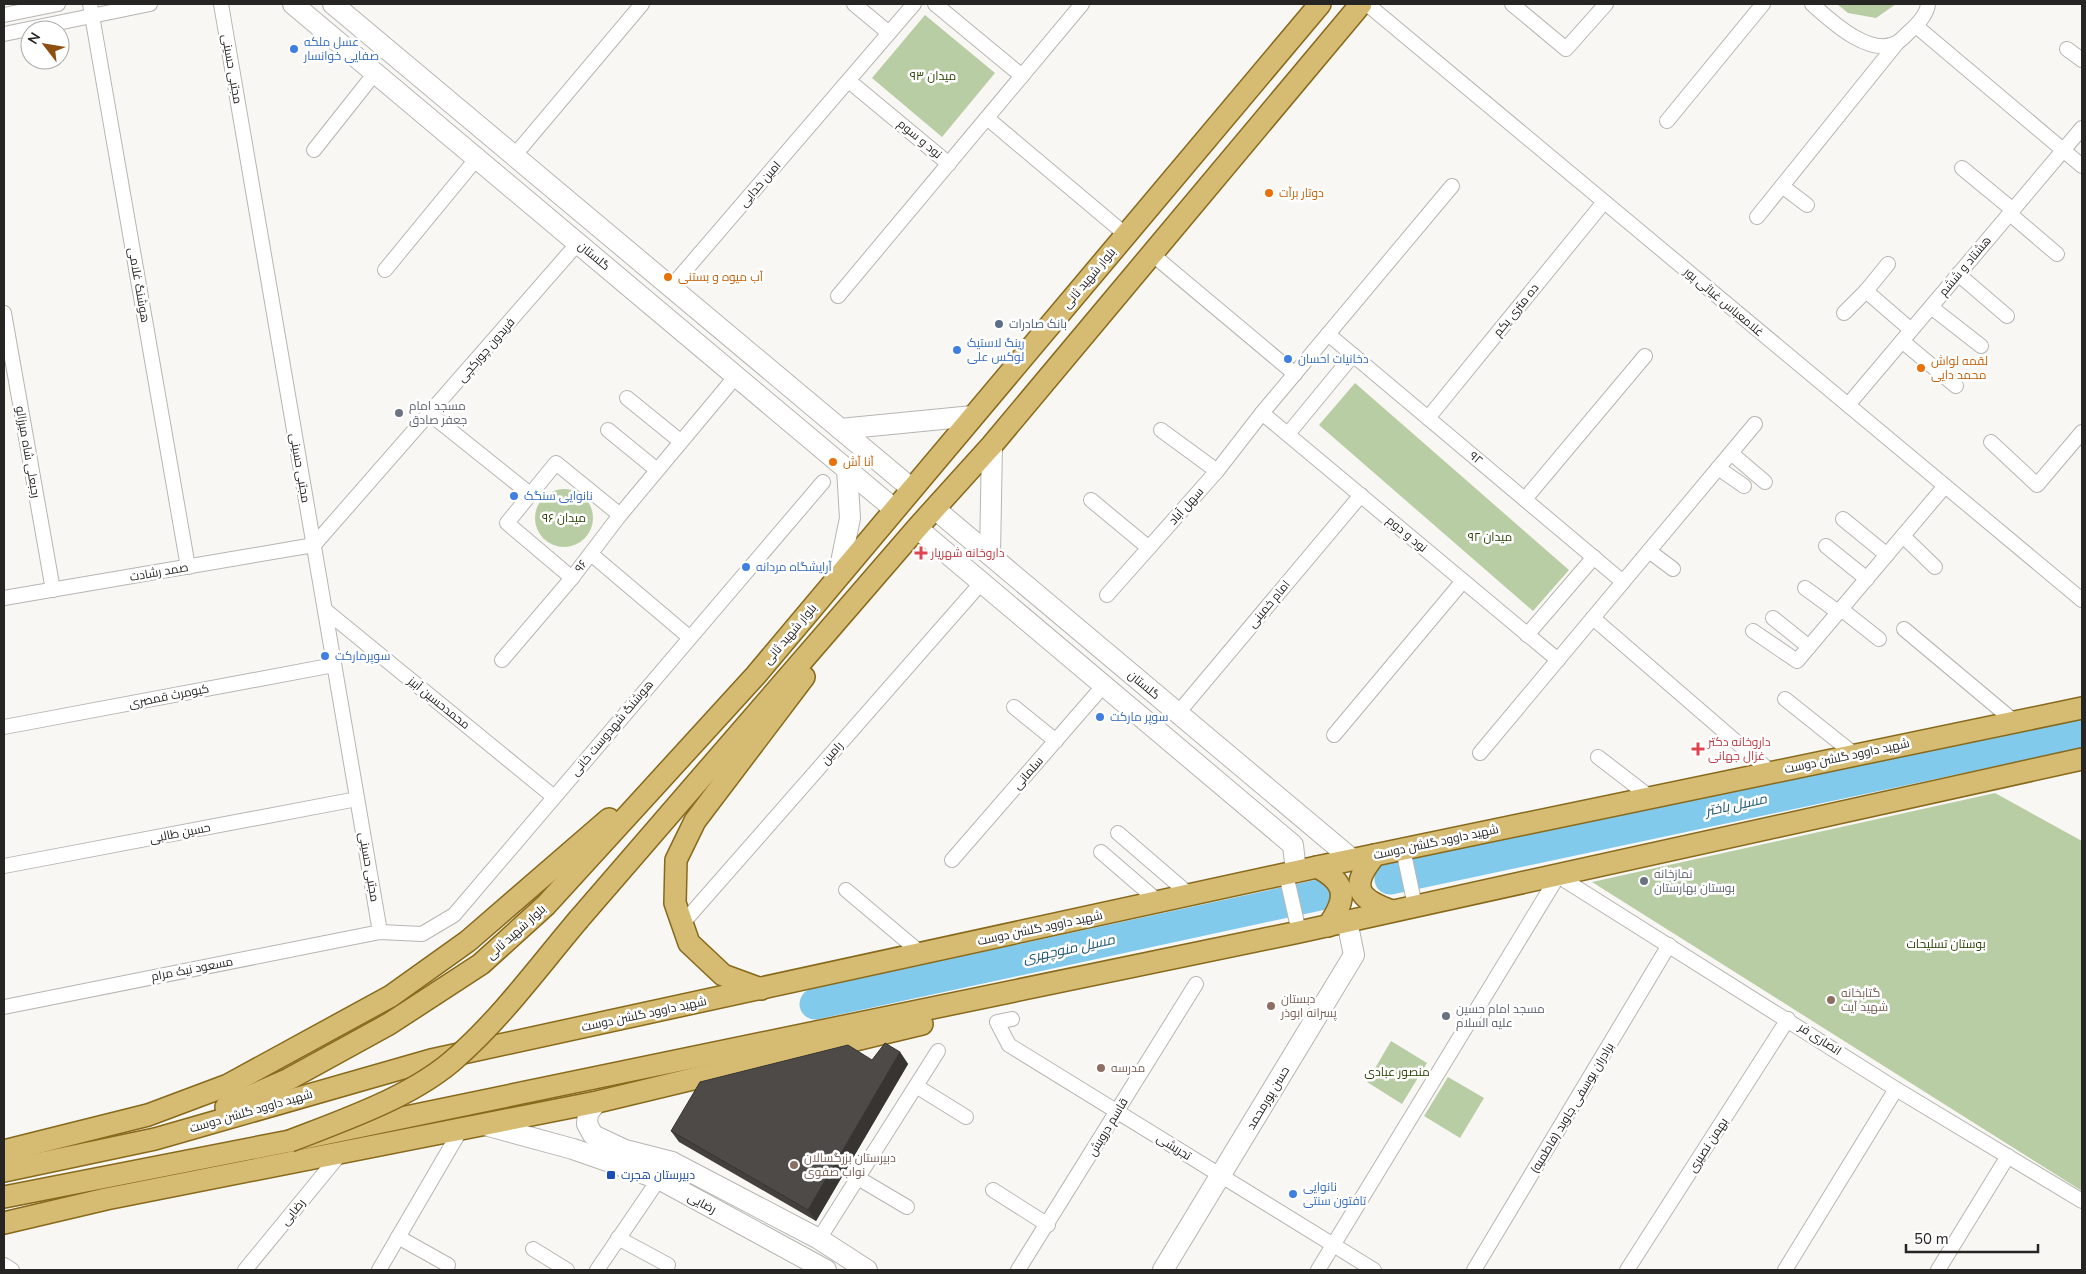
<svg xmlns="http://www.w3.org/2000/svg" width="2086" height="1274" font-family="'Nunito Sans',Cairo,sans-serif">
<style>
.green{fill:#b8cda4}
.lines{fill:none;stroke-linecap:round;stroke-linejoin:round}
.river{stroke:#82caec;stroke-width:31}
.street-casing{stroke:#b6b5b1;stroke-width:16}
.secondary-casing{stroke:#b6b5b1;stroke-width:22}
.primary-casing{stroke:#87691b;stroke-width:24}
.street{stroke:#fff;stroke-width:14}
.secondary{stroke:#fff;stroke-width:20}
.primary{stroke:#d6bb73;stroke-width:21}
.primary-bridge-casing{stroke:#87691b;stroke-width:24;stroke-linecap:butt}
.primary-bridge{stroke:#d6bb73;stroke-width:21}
.wall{fill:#43403e}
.shaded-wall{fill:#373432}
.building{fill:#4e4a48;stroke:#373432}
.shop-dot{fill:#3f7fe0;stroke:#fff;stroke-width:2}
.food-dot{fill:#e8710a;stroke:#fff;stroke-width:2}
.service-dot{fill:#5c6f8a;stroke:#fff;stroke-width:2}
.worship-dot{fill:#6b7280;stroke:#fff;stroke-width:2}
.health-dot{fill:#e0444e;stroke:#fff;stroke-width:2}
.education-dot{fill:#8d6e63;stroke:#fff;stroke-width:2}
.transit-dot{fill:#1a4fb4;stroke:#fff;stroke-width:2}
.labels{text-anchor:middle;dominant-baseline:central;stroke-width:5;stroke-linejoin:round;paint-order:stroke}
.shop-label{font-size:12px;fill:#366cbe;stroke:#fff;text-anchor:start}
.street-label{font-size:12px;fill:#262524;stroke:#fff}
.park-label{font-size:12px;fill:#284200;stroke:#fff}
.food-label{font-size:12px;fill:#c56008;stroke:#fff;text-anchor:start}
.service-label{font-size:12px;fill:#4e5e75;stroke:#fff;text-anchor:start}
.worship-label{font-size:12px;fill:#5b616d;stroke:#fff;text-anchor:start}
.health-label{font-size:12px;fill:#be3a42;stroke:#fff;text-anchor:start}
.education-label{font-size:12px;fill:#785e54;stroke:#fff;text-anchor:start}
.transit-label{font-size:12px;fill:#164399;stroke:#fff;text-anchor:start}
.water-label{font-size:14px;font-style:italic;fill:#1d566e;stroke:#fff}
</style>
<rect width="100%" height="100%" fill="#f9f7f3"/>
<g class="green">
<path d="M 1837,4 L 1896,4 L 1876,18 L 1848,13 Z"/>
<path d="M 925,15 L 995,73 L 942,137 L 872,78 Z"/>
<path d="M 1355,383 L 1569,570 L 1533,611 L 1319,425 Z"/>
<circle cx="564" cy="518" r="29"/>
<path d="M 1995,793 L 2082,841 L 2082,1191 L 1592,882 Z"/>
<path d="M 1391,1041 L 1427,1063 L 1402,1104 L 1367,1082 Z"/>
<path d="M 1448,1077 L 1484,1098 L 1460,1138 L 1424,1116 Z"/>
</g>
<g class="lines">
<g class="river">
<path d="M 1390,879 L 2082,732"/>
<path d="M 815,1004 L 1324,894"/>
</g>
<defs>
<g id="street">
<path d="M 90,4 L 188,567"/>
<path d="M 221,4 L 380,932"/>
<path d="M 854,4 L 889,33"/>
<path d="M 935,4 L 1022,76"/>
<path d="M 1367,4 L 2082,600"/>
<path d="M 1512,4 L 1566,49 L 1606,4"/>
<path d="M 1812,4 C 1830,20 1871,59 1898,42 C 1902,39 1906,35 1909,32 C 1917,25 1927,14 1928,4"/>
<path d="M 4,15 L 58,4"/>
<path d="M 1916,26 L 2082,166"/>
<path d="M 4,34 L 150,4"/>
<path d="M 2067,49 L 2082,60"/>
<path d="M 849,81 L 949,164"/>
<path d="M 987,118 L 1125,234"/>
<path d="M 1667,121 L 1763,4"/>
<path d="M 314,150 L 375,73"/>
<path d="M 514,156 L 642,4"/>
<path d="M 1962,168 L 2013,210"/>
<path d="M 1782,186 L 1807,205"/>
<path d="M 2010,214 L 2057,254"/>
<path d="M 1757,217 L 1897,43"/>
<path d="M 1153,255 L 1295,374"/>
<path d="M 1888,264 L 1866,291 L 1911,330"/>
<path d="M 385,270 L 477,158"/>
<path d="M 1958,274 L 2007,316"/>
<path d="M 671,287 L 914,4"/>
<path d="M 838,296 L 1082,4"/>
<path d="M 1931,307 L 1981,346"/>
<path d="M 4,313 L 53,590"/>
<path d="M 1844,313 L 1866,291"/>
<path d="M 1328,334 L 1623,582"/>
<path d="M 1902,341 L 1956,386"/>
<path d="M 627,398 L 680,441"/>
<path d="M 1848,405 L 2082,128"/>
<path d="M 1262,413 L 1558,660"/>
<path d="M 430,414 L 530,494"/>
<path d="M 1428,418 L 1604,202"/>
<path d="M 608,430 L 657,470"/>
<path d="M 1161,430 L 1217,471"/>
<path d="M 1288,434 L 1353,355"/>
<path d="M 1991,442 L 2037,485 L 2082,432"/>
<path d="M 1731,453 L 1765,482"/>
<path d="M 556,463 L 620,515 L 572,578 L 507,523 Z"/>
<path d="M 1718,468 L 1744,486"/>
<path d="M 1525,499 L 1645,356"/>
<path d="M 1091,500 L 1149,548"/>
<path d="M 620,515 L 736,376"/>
<path d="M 1843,519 L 1887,555"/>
<path d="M 1903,536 L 1935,567"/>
<path d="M 1826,546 L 1867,579"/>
<path d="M 1649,551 L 1673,569"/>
<path d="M 591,554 L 689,637"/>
<path d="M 1805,588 L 1838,612"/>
<path d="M 1107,595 L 1217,471 L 1262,413 L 1452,186"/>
<path d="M 4,598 L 314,545 L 578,243"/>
<path d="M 1841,609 L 1879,639"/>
<path d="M 325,610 L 554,797"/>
<path d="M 1593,618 L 1770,771"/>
<path d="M 1773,618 L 1809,647"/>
<path d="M 1904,629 L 2015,722"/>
<path d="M 1753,631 L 1797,661 L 1945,486"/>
<path d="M 1527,635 L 1594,557"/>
<path d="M 502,660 L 572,578"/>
<path d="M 1785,699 L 1854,754"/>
<path d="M 1014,707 L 1056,741"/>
<path d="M 1178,713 L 1361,495"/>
<path d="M 4,727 L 334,665"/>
<path d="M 1334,735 L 1463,581"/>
<path d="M 1480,753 L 1755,424"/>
<path d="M 1598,757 L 1650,797"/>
<path d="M 1118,833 L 1190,895"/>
<path d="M 1403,849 L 1415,906"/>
<path d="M 1101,852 L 1159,902"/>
<path d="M 952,860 L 1104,685"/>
<path d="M 4,866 L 357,799"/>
<path d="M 1286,874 L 1299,932"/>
<path d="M 846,890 L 922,954"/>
<path d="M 682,924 L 982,582"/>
<path d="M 4,1007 L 380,932 L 422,934 L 454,915 L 823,482"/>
<path d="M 1012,1019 L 997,1022 L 1009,1045 L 1374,1270"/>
<path d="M 916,1086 L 966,1117"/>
<path d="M 858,1178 L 907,1207"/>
<path d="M 993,1190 L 1048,1225"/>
<path d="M 398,1237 L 448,1265"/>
<path d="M 618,1238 L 668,1265"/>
<path d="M 819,1239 L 938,1051"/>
<path d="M 533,1249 L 567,1270"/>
<path d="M 4,1265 L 12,1270"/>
<path d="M 245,1270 L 341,1153"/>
<path d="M 379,1270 L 460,1131"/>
<path d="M 597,1270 L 659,1179"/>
<path d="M 1018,1270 L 1196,984"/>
<path d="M 1318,1270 L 1558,876 L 1896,1089 L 2082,1201"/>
<path d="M 1474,1270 L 1669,945"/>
<path d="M 1627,1270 L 1788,1019"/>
<path d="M 1785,1270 L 1896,1089"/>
<path d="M 1938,1270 L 2008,1156"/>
</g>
<g id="secondary">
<path d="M 293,4 L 894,509"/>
<path d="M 333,4 L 912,489"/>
<path d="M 840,429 L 973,416"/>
<path d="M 935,509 L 1353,860"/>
<path d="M 917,528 L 1293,845 L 1296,872"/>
<path d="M 990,555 L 992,445"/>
<path d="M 838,577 L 850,518 L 847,469"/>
<path d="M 597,1102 L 588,1113 L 587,1124 L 593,1135 L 625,1150 L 672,1162 L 819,1239 L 867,1270"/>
<path d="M 485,1125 L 573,1149 L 659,1179 L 826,1270"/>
<path d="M 1163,1270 L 1354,955 L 1347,921"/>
</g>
<g id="primary">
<path d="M 1375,855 C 1350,886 1356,898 1392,911"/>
<path d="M 1317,867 C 1348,883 1347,899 1328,926"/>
<path d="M 579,919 L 917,528 L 992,445 L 1361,4"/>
<path d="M 761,989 L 723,975 L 689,943 L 675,903 L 676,860 L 695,821 L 804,677"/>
<path d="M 226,1107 L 289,1079 L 389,1024 L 481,964 L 546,905 L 756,675 L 1320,4"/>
<path d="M 4,1151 L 148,1115 L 228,1085 L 391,996 L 468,941 L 609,819"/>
<path d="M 4,1171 L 155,1139 L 431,1060 L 1317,867 L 2082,708"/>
<path d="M 4,1197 L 290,1141 L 1299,932 L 2082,759"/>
<path d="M 4,1223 L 106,1199 L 597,1102 L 922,1024"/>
</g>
</defs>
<use href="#street" class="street-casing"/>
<use href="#secondary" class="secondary-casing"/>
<use href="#primary" class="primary-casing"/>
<use href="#street" class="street"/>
<use href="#secondary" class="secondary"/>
<use href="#primary" class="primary"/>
<defs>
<path id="primary-bridge" d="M 290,1141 C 344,1120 415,1096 458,1056 C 503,1016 540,965 579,919"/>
</defs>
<use href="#primary-bridge" class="primary-bridge-casing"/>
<use href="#primary-bridge" class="primary-bridge"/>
</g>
<path class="wall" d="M 900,1052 L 908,1064 L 816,1221 L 679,1142 L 671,1131 L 872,1060 Z"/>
<path class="shaded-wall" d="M 900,1052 L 908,1064 L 816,1221 L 808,1210 Z"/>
<path class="building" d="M 885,1043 L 900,1052 L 808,1210 L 671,1131 L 700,1082 L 848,1045 L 872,1060 Z"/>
<g class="shop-dot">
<circle cx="294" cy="49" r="5"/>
<circle cx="957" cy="350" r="5"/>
<circle cx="1288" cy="359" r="5"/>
<circle cx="514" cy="496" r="5"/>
<circle cx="746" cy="567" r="5"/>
<circle cx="325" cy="656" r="5"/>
<circle cx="1100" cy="717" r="5"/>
<circle cx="1293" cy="1194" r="5"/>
</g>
<g class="food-dot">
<circle cx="1269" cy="193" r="5"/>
<circle cx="668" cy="277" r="5"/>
<circle cx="1921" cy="368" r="5"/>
<circle cx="833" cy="462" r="5"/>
</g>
<circle class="service-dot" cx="999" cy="324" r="5"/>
<g class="worship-dot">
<circle cx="399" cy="413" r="5"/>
<circle cx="1644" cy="881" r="5"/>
<circle cx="1446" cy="1016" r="5"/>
</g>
<g class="health-dot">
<path d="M918.5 545.5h5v5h5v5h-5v5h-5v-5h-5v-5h5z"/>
<path d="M1695.5 741.5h5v5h5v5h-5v5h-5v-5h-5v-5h5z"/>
</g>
<g class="education-dot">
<circle cx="1831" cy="1000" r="5"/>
<circle cx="1271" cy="1006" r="5"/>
<circle cx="1101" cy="1068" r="5"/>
<circle cx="794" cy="1165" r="5"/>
</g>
<rect class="transit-dot" x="606" y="1170" width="10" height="10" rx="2.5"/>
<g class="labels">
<g class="shop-label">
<text x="304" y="42">عسل ملکه<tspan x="304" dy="14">صفایی خوانسار</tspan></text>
<text x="967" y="343">رینگ لاستیک<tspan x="967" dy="14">لوکس علی</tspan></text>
<text x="1298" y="359">دخانیات احسان</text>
<text x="524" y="496">نانوایی سنگک</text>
<text x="756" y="567">آرایشگاه مردانه</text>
<text x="335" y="656">سوپرمارکت</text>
<text x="1110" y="717">سوپر مارکت</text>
<text x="1303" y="1187">نانوایی<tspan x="1303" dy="14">تافتون سنتی</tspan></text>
</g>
<g class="street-label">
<text transform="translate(232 69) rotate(80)">مجتبی حسینی</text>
<text transform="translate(920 139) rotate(40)">نود و سوم</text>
<text transform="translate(760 184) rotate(-49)">امین خدایی</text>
<text transform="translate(594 256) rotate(40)">گلستان</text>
<text transform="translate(1965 266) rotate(-50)">هشتاد و ششم</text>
<text transform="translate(1089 278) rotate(-50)">بلوار شهید ثانی</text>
<text transform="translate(139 285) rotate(80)">هوشنگ غلامی</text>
<text transform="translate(1724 302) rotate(40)">غلامعباس غیاثی پور</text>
<text transform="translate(1516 310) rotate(-51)">ده متری یکم</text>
<text transform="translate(486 350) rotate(-49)">فریدون چورکچی</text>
<text transform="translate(28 452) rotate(80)">رجبعلی شاه میرزالو</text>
<text transform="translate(1476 458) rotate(40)">۹۲</text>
<text transform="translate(300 468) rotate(80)">مجتبی حسینی</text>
<text transform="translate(1186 506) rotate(-48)">سهل آباد</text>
<text transform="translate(1407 534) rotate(40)">نود و دوم</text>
<text transform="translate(581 566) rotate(-52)">۹۶</text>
<text transform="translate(159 572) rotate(-10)">صمد رشادت</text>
<text transform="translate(1269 604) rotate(-50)">امام خمینی</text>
<text transform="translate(790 634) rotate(-50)">بلوار شهید ثانی</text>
<text transform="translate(1144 685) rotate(40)">گلستان</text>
<text transform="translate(169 696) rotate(-11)">کیومرث قمصری</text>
<text transform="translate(439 703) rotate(39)">محمدحسین آبیز</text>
<text transform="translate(612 728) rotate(-50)">هوشنگ شهدوست خانی</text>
<text transform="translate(832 753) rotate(-49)">رامین</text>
<text transform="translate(1847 756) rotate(-12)">شهید داوود گلشن دوست</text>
<text transform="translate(1028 773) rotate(-49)">سلمانی</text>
<text transform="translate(180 833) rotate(-11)">حسین طالبی</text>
<text transform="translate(1436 842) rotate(-12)">شهید داوود گلشن دوست</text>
<text transform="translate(369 867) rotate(80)">مجتبی حسینی</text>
<text transform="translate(1040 928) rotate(-12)">شهید داوود گلشن دوست</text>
<text transform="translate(516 932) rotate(-42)">بلوار شهید ثانی</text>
<text transform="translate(192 969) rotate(-11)">مسعود نیک مرام</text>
<text transform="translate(644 1014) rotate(-12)">شهید داوود گلشن دوست</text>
<text transform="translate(1820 1039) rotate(33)">انصاری فر</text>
<text transform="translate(1268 1098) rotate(-59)">حسن پورمحمد</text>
<text transform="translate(1572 1108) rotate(-59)">برادران یوسفی جاوید (فاطمیه)</text>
<text transform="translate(251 1111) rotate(-16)">شهید داوود گلشن دوست</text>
<text transform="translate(1108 1127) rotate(-59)">قاسم درویش</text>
<text transform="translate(1708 1145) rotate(-57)">بهمن نصیری</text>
<text transform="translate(1174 1147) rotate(32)">تجریشی</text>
<text transform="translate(702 1203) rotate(28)">رضایی</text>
<text transform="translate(293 1212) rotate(-51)">رضایی</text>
</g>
<g class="park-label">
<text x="933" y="76">میدان ۹۳</text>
<text x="564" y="518">میدان ۹۶</text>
<text x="1490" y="537">میدان ۹۲</text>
<text x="1946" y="944">بوستان تسلیحات</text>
<text x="1397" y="1072">منصور عبادی</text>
</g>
<g class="food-label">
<text x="1279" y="193">دوتار برآت</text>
<text x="678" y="277">آب میوه و بستنی</text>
<text x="1931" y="361">لقمه لواش<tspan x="1931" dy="14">محمد دايى</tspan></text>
<text x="843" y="462">آنا آش</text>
</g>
<g class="service-label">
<text x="1009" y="324">بانک صادرات</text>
</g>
<g class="worship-label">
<text x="409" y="406">مسجد امام<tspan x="409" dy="14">جعفر صادق</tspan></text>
<text x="1654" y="874">نمازخانه<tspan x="1654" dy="14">بوستان بهارستان</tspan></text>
<text x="1456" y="1009">مسجد امام حسین<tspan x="1456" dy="14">علیه السلام</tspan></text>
</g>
<g class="health-label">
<text x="931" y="553">داروخانه شهریار</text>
<text x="1708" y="742">داروخانه دکتر<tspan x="1708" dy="14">غزال جهانی</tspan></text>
</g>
<g class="education-label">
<text x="1841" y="993">گتابخانه<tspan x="1841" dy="14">شهید آیت</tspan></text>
<text x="1281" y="999">دبستان<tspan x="1281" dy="14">پسرانه ابوذر</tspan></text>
<text x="1111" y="1068">مدرسه</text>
<text x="804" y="1158">دبیرستان بزرگسالان<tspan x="804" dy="14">نواب صفوی</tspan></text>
</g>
<g class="transit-label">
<text x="621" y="1175">دبیرستان هجرت</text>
</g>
<g class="water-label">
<text transform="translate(1736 805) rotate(-12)">مسیل باختر</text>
<text transform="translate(1069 949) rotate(-12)">مسیل منوچهری</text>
</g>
</g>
<rect width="2086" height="1274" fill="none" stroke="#262524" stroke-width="10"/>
<g transform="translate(45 45) rotate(301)"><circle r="24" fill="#ffffff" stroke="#a8a8a7"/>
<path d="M0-4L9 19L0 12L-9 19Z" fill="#8d5011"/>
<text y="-8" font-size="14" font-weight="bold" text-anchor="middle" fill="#262524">N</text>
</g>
<path d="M1906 1244v8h132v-8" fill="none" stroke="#262524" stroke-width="2.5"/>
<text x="1914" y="1244" font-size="15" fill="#262524" stroke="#ffffff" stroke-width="4" paint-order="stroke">50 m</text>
</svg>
